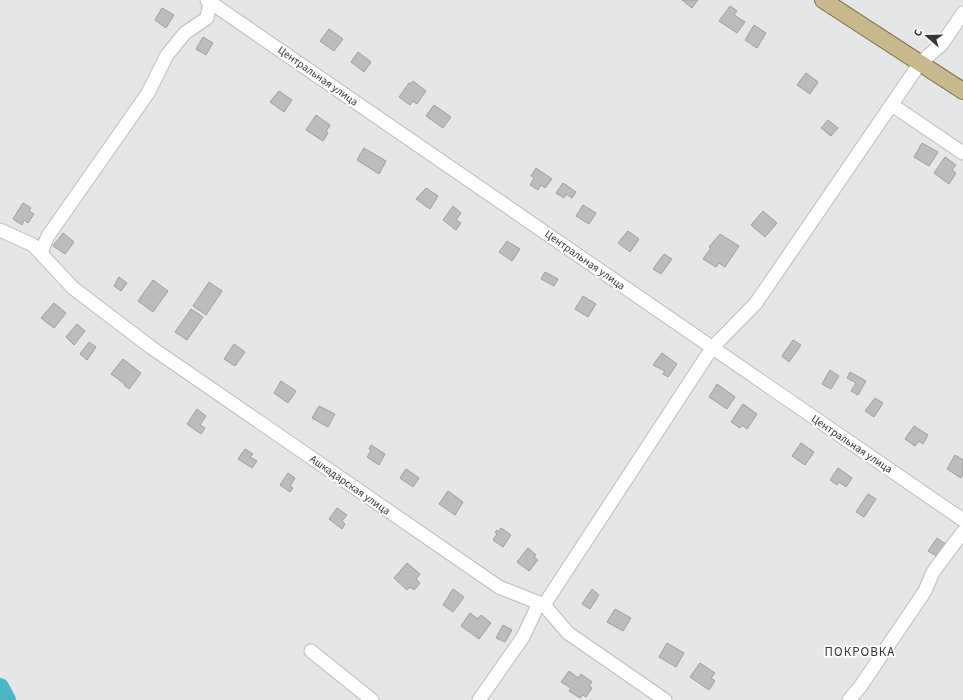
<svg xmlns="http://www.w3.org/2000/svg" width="963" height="700" font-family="'Source Sans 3',sans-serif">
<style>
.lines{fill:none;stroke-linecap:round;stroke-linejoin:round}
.river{stroke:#49b5c5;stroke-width:18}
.building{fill:#bbbcbd;stroke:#9d9e9f}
.minor-casing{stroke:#babcbd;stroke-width:15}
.major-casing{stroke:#7c6c3b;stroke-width:18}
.minor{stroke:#fff;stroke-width:13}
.major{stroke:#c7b98b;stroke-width:16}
.labels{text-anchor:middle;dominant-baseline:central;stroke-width:4;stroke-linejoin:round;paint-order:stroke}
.street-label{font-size:11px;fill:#353536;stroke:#fff}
.quarter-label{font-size:13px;letter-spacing:1px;fill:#353536;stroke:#fff}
</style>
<rect width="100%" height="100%" fill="#e5e6e7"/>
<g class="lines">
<path class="river" d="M 0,687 L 7,700"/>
</g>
<g class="building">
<path d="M 682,0 L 698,0 L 692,8 Z"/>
<path d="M 730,6 L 737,11 L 734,15 L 745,22 L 737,33 L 719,21 Z"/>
<path d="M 162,8 L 174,15 L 166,28 L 155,20 Z"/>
<path d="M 754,25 L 766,33 L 757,48 L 745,40 Z"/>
<path d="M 329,29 L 343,39 L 334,51 L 320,41 Z"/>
<path d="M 203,37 L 213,43 L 206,55 L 196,49 Z"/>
<path d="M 358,52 L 371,62 L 364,72 L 351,62 Z"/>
<path d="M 806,73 L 818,82 L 810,94 L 797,85 Z"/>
<path d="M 413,81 L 426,91 L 417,104 L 413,101 L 410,105 L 399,97 L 409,83 L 411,84 Z"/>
<path d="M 279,91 L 292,100 L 284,112 L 270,102 Z"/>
<path d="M 434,105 L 451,117 L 443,128 L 426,116 Z"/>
<path d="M 316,115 L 330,125 L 326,132 L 328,133 L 323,141 L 306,130 Z"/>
<path d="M 828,120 L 838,128 L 831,136 L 821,128 Z"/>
<path d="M 922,143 L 938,152 L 929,166 L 914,157 Z"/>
<path d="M 364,148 L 386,161 L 379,174 L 357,160 Z"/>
<path d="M 945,157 L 956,165 L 952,170 L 956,173 L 949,184 L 934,173 Z"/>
<path d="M 536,168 L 552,179 L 545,188 L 541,185 L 538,190 L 530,185 L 534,178 L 531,176 Z"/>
<path d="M 563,183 L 576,192 L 572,198 L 566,194 L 564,198 L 556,193 Z"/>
<path d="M 426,188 L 438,196 L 430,209 L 416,199 Z"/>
<path d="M 23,203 L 31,208 L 29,211 L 34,214 L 28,223 L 24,220 L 22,225 L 13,219 Z"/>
<path d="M 583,205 L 596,213 L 589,224 L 576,216 Z"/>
<path d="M 453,206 L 461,213 L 456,220 L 461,223 L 456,230 L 443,220 Z"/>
<path d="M 763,211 L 777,223 L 765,237 L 751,225 Z"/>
<path d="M 628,231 L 639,239 L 630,252 L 618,243 Z"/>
<path d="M 63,233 L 74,242 L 65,254 L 53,246 Z"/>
<path d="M 720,234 L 739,246 L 725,267 L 719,263 L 716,267 L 703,259 L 711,248 L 709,247 Z"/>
<path d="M 507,241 L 520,249 L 512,261 L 499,252 Z"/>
<path d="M 664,254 L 672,259 L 661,274 L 653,269 Z"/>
<path d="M 545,272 L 558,279 L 554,286 L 541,279 Z"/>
<path d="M 119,277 L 127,283 L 121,291 L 114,286 Z"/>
<path d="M 153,280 L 168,291 L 153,312 L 138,301 Z"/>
<path d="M 209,282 L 222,291 L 206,315 L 193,306 Z"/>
<path d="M 583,296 L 596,304 L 588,317 L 575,309 Z"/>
<path d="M 54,303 L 66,313 L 54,328 L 41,318 Z"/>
<path d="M 191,309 L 203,317 L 187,340 L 175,332 Z"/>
<path d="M 77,324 L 85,331 L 74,345 L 66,337 Z"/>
<path d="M 793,340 L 801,345 L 789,362 L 782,356 Z"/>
<path d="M 89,342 L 96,347 L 87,360 L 80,354 Z"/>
<path d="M 234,344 L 245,352 L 235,366 L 224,359 Z"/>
<path d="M 662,353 L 677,364 L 668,377 L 663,374 L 665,371 L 653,365 Z"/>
<path d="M 123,359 L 141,373 L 129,389 L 124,385 L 125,384 L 111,374 Z"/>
<path d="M 830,370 L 839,376 L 831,389 L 822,384 Z"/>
<path d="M 850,372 L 866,381 L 858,395 L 851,391 L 856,383 L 847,378 Z"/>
<path d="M 281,381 L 296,391 L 288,403 L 274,393 Z"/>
<path d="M 717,384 L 735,397 L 727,409 L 709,397 Z"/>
<path d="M 875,398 L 883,403 L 874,417 L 865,411 Z"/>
<path d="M 743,404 L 757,414 L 747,429 L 742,425 L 740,428 L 731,422 Z"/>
<path d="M 319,406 L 335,414 L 328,427 L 312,418 Z"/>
<path d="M 197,409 L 206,416 L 200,425 L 205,428 L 201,434 L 187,424 Z"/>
<path d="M 914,426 L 928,435 L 923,444 L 919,441 L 915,446 L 905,439 Z"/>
<path d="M 801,443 L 814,452 L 805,465 L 792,456 Z"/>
<path d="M 371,445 L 385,454 L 379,465 L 367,457 L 371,451 L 369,449 Z"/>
<path d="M 245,449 L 253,454 L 250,457 L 257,461 L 252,468 L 238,459 Z"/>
<path d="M 955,455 L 963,460 L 963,474 L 961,478 L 947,469 Z"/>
<path d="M 838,468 L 852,478 L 846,487 L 839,482 L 837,485 L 830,480 Z"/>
<path d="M 406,469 L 419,478 L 413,487 L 400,478 Z"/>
<path d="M 288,473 L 295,478 L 290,486 L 293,488 L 290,492 L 280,485 Z"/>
<path d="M 448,491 L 463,502 L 455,515 L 439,504 Z"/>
<path d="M 868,494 L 876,499 L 864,517 L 856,512 Z"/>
<path d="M 337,508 L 347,515 L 342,521 L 345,524 L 342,529 L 329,519 Z"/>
<path d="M 501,528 L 511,535 L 503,547 L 493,540 L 497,534 L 495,532 L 497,530 L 499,532 Z"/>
<path d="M 937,538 L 947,545 L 938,557 L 928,551 Z"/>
<path d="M 528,548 L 536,555 L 534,557 L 538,560 L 529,571 L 517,562 Z"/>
<path d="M 407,563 L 420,574 L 416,579 L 420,583 L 414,590 L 410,587 L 407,590 L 394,578 Z"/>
<path d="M 453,589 L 464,597 L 453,612 L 443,605 Z"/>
<path d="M 592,589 L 599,595 L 590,609 L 582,604 Z"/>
<path d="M 615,609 L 631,618 L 623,631 L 607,622 Z"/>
<path d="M 470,613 L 478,619 L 481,615 L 491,623 L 479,639 L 461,626 Z"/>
<path d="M 503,625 L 512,630 L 505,642 L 496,638 Z"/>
<path d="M 667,643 L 684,653 L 676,667 L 659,657 Z"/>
<path d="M 700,663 L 715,673 L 711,678 L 715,681 L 709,690 L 690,677 Z"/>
<path d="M 569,671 L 578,678 L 581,674 L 592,682 L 589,686 L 592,688 L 586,697 L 583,695 L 580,698 L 569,691 L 571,688 L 561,682 Z"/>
</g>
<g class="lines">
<defs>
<g id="minor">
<path d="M 207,0 L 963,520"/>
<path d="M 892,105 L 963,153"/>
<path d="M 0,230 L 33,245 L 73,288 L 152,348 L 499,587 L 544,605 L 568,633 L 665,700"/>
<path d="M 43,256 L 42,250 L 48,236 L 148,93 L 167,55 L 185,33 L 207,18 L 210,0"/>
<path d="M 544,605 L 712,348 L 756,303 L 920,63 L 942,44 L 963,13"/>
<path d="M 311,651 L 372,700"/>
<path d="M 479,700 L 523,637 L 539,603"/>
<path d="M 849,700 L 860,687 L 925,591 L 933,572 L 963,532"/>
</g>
<path id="major" d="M 823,0 L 963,91"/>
</defs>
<use href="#minor" class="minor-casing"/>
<use href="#major" class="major-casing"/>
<use href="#minor" class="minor"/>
<use href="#major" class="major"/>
</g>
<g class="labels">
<g class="street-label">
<text transform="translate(318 76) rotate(35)">Центральная улица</text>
<text transform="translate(585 260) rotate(35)">Центральная улица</text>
<text transform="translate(852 444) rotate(34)">Центральная улица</text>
<text transform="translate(350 485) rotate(35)">Ашкадарская улица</text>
</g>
<g class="quarter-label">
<text x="860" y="652">ПОКРОВКА</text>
</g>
</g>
<g transform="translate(927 36) rotate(290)" stroke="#ffffff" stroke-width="3" paint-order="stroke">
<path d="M0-3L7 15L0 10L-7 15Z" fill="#353536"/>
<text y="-6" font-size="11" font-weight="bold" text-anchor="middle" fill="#353536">С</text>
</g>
</svg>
